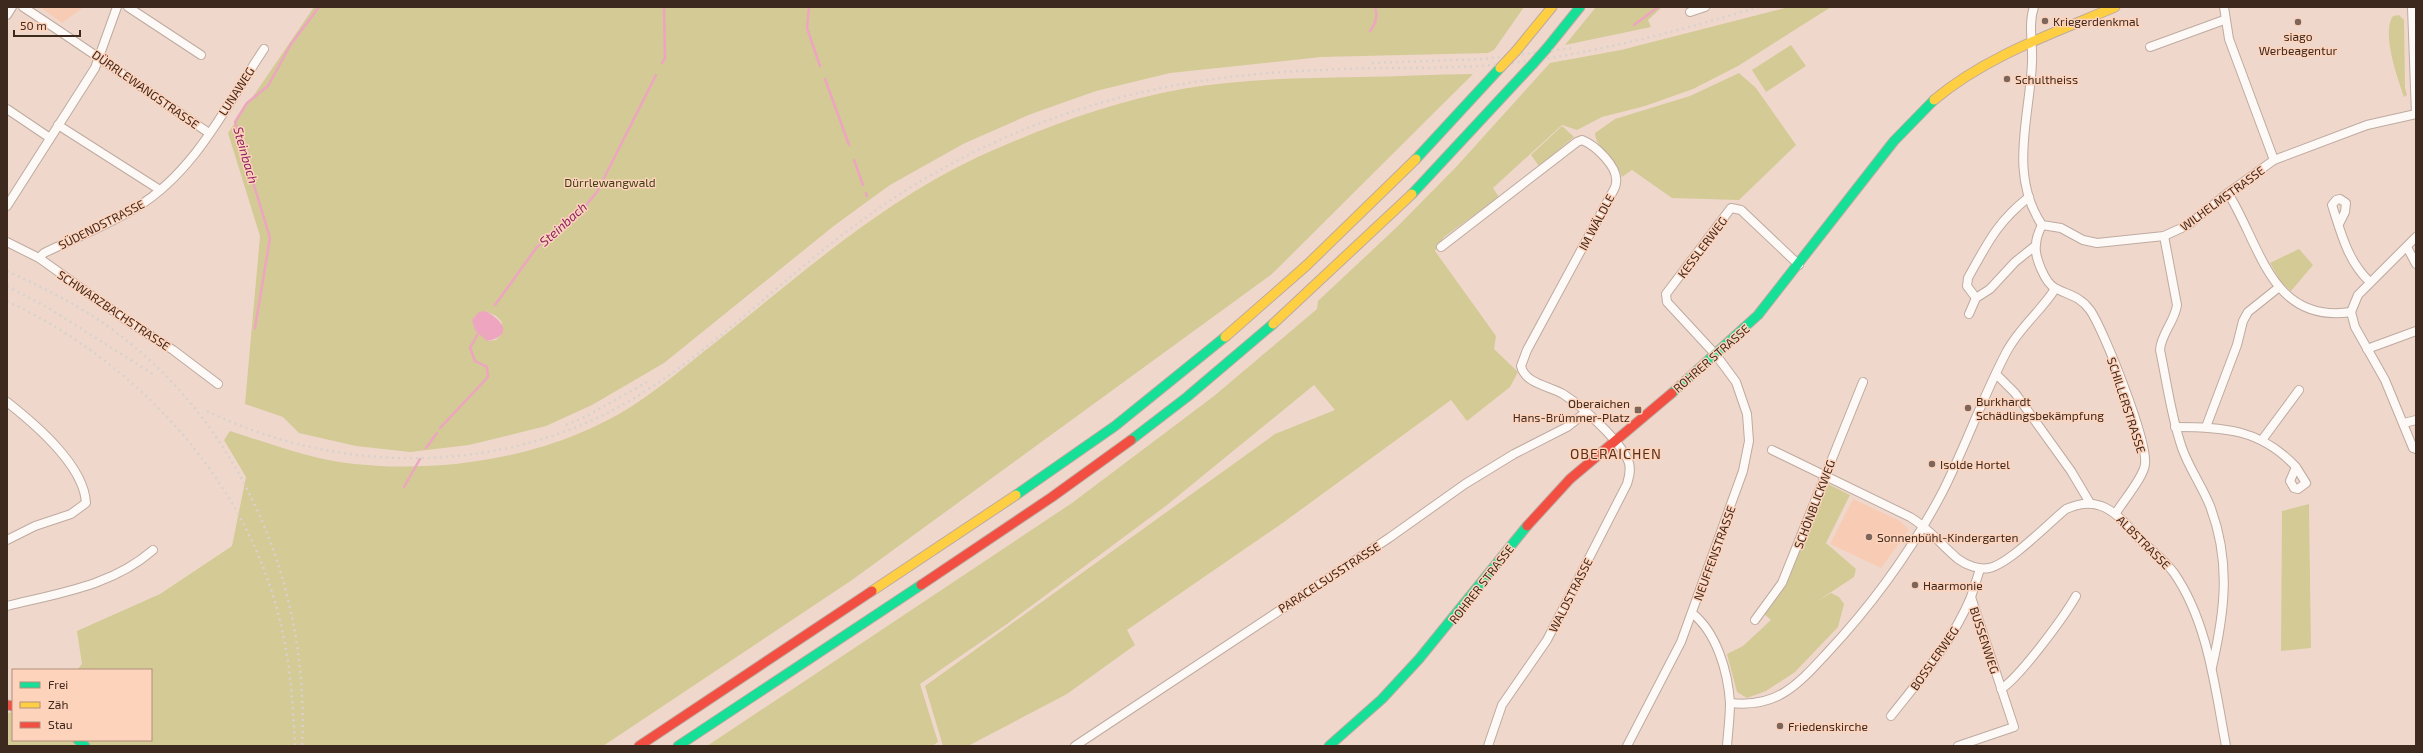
<svg xmlns="http://www.w3.org/2000/svg" width="2423" height="753" font-family="'Exo 2',sans-serif">
<style>
.built{fill:#f8ccb4}
.green{fill:#d4ca95;fill-rule:evenodd}
.water{fill:#eda5c0}
.lines{fill:none;stroke-linecap:round;stroke-linejoin:round}
.stream{stroke:#eda5c0;stroke-width:2.5}
.street-casing{stroke:#beaaa0;stroke-width:10}
.fast-casing{stroke:#beaaa0;stroke-width:11}
.slow-casing{stroke:#beaaa0;stroke-width:11}
.jam-casing{stroke:#beaaa0;stroke-width:11}
.street{stroke:#fdf9f7;stroke-width:8}
.fast{stroke:#16e098;stroke-width:9}
.slow{stroke:#ffcf43;stroke-width:9}
.jam{stroke:#f24e42;stroke-width:9}
.rail{stroke:#d8d1ce;stroke-width:2.5;stroke-dasharray:2 4;stroke-linecap:butt}
.fast-bridge-casing{stroke:#beaaa0;stroke-width:11;stroke-linecap:butt}
.slow-bridge-casing{stroke:#beaaa0;stroke-width:11;stroke-linecap:butt}
.fast-bridge{stroke:#16e098;stroke-width:9}
.slow-bridge{stroke:#ffcf43;stroke-width:9}
.poi-dot{fill:#7c665b;stroke:#fed3bc;stroke-width:1.5}
.labels{text-anchor:middle;dominant-baseline:central;stroke-width:3;stroke-linejoin:round;paint-order:stroke}
.poi-label{font-size:12px;fill:#3e291e;stroke:#fed3bc;text-anchor:start}
.street-label{font-size:12px;fill:#3e291e;stroke:#fed3bc}
.park-label{font-size:12px;fill:#3d3e13;stroke:#fed3bc}
.water-label{font-size:13px;font-style:italic;fill:#8f2361;stroke:#fed3bc}
.quarter-label{font-size:14px;letter-spacing:1px;fill:#5a2f15;stroke:#fed3bc}
</style>
<rect width="100%" height="100%" fill="#efd8cb"/>
<g class="built">
<path d="M 40,7 L 84,7 L 62,23 Z"/>
<path d="M 1853,499 L 1900,521 L 1909,530 L 1881,568 L 1830,544 Z"/>
</g>
<g class="green">
<path d="M 314,7 L 1524,7 L 1494,50 L 1488,53 L 1321,57 L 1170,73 L 1096,91 L 1031,114 L 963,144 L 890,185 L 835,225 L 664,363 L 592,405 L 546,426 L 469,445 L 410,452 L 356,446 L 299,433 L 283,417 L 245,404 L 260,236 L 228,133 ZM 485,311 L 496,316 L 502,322 L 501,335 L 496,340 L 487,341 Z"/>
<path d="M 1596,7 L 1662,7 L 1648,20 L 1651,27 L 1565,45 Z"/>
<path d="M 1789,7 L 1831,7 L 1738,66 L 1693,89 L 1645,106 L 1602,117 L 1577,130 L 1562,125 L 1493,188 L 1499,197 L 1444,237 L 1435,251 L 1496,336 L 1494,349 L 1518,372 L 1510,387 L 1467,421 L 1451,400 L 1284,522 L 1127,630 L 1135,645 L 1067,694 L 968,746 L 943,746 L 925,686 L 1275,434 L 1335,410 L 1314,385 L 1167,505 L 1007,624 L 920,684 L 938,742 L 932,746 L 707,746 L 1072,503 L 1214,396 L 1317,309 L 1318,301 L 1398,226 L 1457,166 L 1550,63 L 1621,50 Z"/>
<path d="M 2399,15 L 2404,20 L 2405,88 L 2407,95 L 2404,97 C 2398,79 2381,33 2393,16 Z"/>
<path d="M 1791,45 L 1806,66 L 1766,92 L 1752,70 Z"/>
<path d="M 1739,73 L 1756,88 L 1796,145 L 1739,200 L 1672,198 L 1632,170 L 1622,177 C 1618,160 1595,148 1595,133 L 1615,119 L 1690,96 Z"/>
<path d="M 1473,74 L 1272,274 L 852,580 L 603,746 L 7,746 L 7,713 L 13,712 L 13,740 L 151,740 L 151,670 L 77,670 L 82,664 L 77,631 L 160,594 L 232,546 L 246,477 L 224,440 L 230,431 C 271,444 313,460 355,464 C 450,474 562,455 641,400 C 665,384 688,364 711,346 C 799,276 885,198 989,152 C 1050,125 1115,101 1182,89 C 1240,79 1299,78 1358,77 C 1396,77 1435,74 1473,74 Z"/>
<path d="M 1562,126 L 1574,137 L 1539,166 L 1531,155 Z"/>
<path d="M 2299,249 L 2313,265 L 2291,291 L 2281,282 L 2270,263 Z"/>
<path d="M 1826,483 L 1850,495 L 1826,543 L 1856,569 L 1854,577 L 1816,602 L 1831,593 L 1839,597 L 1844,604 L 1838,627 L 1795,672 L 1766,691 L 1747,698 L 1737,692 L 1727,654 L 1743,646 L 1771,620 L 1763,613 L 1800,550 Z"/>
<path d="M 2309,504 L 2311,648 L 2281,651 L 2282,511 Z"/>
</g>
<path class="water" d="M 485,311 C 502,319 515,336 487,341 L 475,330 L 472,320 L 479,312 Z"/>
<g class="lines">
<g class="stream">
<path d="M 809,7 L 807,28 L 820,66"/>
<path d="M 1634,25 L 1658,7"/>
<path d="M 1370,31 C 1376,23 1378,17 1375,7"/>
<path d="M 662,63 L 665,58 L 664,7"/>
<path d="M 825,79 L 849,145"/>
<path d="M 854,160 L 863,185"/>
<path d="M 866,193 L 867,196"/>
<path d="M 495,305 L 537,247 L 580,212 L 597,192 L 656,75"/>
<path d="M 255,328 L 270,238 L 235,122 L 247,103 L 268,86 L 291,44 L 319,7"/>
<path d="M 440,428 L 488,377 L 487,367 L 475,361 L 470,348 L 479,332"/>
<path d="M 426,448 L 437,433"/>
<path d="M 404,487 L 420,459"/>
</g>
<defs>
<g id="street">
<path d="M 23,7 C 86,48 147,91 209,133"/>
<path d="M 128,7 L 201,55"/>
<path d="M 2034,7 C 2028,24 2033,44 2032,62 C 2030,117 2008,174 2042,225 L 2061,228 L 2083,240 L 2097,243 L 2164,236 L 2188,225 L 2228,193 L 2274,160 L 2367,125 L 2416,114"/>
<path d="M 2224,7 L 2229,39 L 2274,160"/>
<path d="M 2412,7 L 2416,114"/>
<path d="M 1690,12 L 1705,7"/>
<path d="M 7,15 L 12,7"/>
<path d="M 2150,47 L 2224,20"/>
<path d="M 7,109 L 50,138"/>
<path d="M 58,125 L 160,190"/>
<path d="M 2228,193 C 2261,246 2271,324 2351,312"/>
<path d="M 7,206 L 95,68 L 117,7"/>
<path d="M 2339,224 L 2345,212 L 2346,203 L 2340,199 L 2336,200 L 2332,205 C 2341,233 2348,262 2370,282"/>
<path d="M 2042,225 C 2039,231 2036,238 2036,245 C 2034,256 2045,283 2055,288 C 2068,295 2080,296 2090,310 C 2104,330 2148,442 2145,464 C 2144,477 2123,501 2116,513"/>
<path d="M 2164,236 L 2177,305 C 2175,321 2161,334 2160,350 C 2167,383 2171,416 2182,448 C 2189,468 2202,486 2210,506 C 2231,561 2225,611 2212,667"/>
<path d="M 2416,237 L 2358,295 L 2351,312 L 2355,327 L 2385,380 L 2413,448 L 2416,449"/>
<path d="M 7,242 L 39,258 L 126,320 L 173,350 L 218,384"/>
<path d="M 1441,247 L 1577,142 L 1582,140 C 1595,145 1619,167 1616,183 C 1616,187 1613,191 1611,195 L 1527,350 L 1521,366 C 1525,384 1550,386 1563,394 C 1582,406 1622,442 1629,463 C 1631,471 1629,477 1627,484 L 1547,640 L 1502,705 L 1488,746"/>
<path d="M 2407,247 L 2416,264"/>
<path d="M 39,258 L 44,253 C 75,238 108,225 137,207 C 196,171 227,104 264,49"/>
<path d="M 1976,298 L 1967,286 L 1968,278 C 1987,244 1997,222 2029,197"/>
<path d="M 1969,314 L 1976,298 L 1990,289 L 2015,262 L 2035,246"/>
<path d="M 2367,349 L 2416,331"/>
<path d="M 1996,374 L 2015,393 L 2071,471 L 2090,503"/>
<path d="M 7,402 C 35,424 84,465 86,503 L 71,514 L 35,526 L 7,540"/>
<path d="M 2404,423 L 2416,420"/>
<path d="M 2175,427 C 2224,427 2261,429 2296,467 L 2290,481 L 2294,488 L 2298,489 L 2306,483 L 2296,467"/>
<path d="M 2206,427 L 2237,345 L 2243,321 L 2248,312 L 2278,288"/>
<path d="M 2262,440 L 2299,390"/>
<path d="M 1772,450 L 1910,517 C 1929,528 1941,545 1958,559 C 1966,565 1979,570 1989,568 C 2009,564 2049,523 2066,509 C 2100,494 2116,513 2138,537 C 2149,549 2164,559 2174,573 C 2208,622 2215,688 2226,746"/>
<path d="M 7,606 C 59,593 112,586 153,550"/>
<path d="M 1692,613 C 1717,633 1728,672 1730,703 C 1730,717 1728,732 1727,746"/>
<path d="M 1755,620 L 1782,583 L 1863,382"/>
<path d="M 2001,689 C 2020,677 2064,617 2076,596"/>
<path d="M 1730,703 C 1749,705 1768,703 1785,692 C 1801,682 1814,667 1827,653 C 1872,605 1912,550 1943,491 C 1966,445 1983,396 2007,351 C 2020,327 2041,311 2055,289"/>
<path d="M 1891,716 C 1921,678 1952,642 1971,597"/>
<path d="M 1075,746 L 1389,538 L 1465,484 L 1514,454 L 1567,427 L 1585,413"/>
<path d="M 1627,746 L 1681,642 L 1743,471 L 1749,441 L 1747,414 L 1736,382 L 1716,355 L 1667,302 L 1666,294 L 1731,208 L 1741,210 L 1799,265"/>
<path d="M 1958,746 L 2014,727 L 1971,597 L 1980,569"/>
</g>
<g id="fast">
<path d="M 1547,48 L 1580,7"/>
<path d="M 1416,159 L 1500,68"/>
<path d="M 1412,194 L 1532,65"/>
<path d="M 1672,393 L 1758,315 L 1894,141 L 1934,100"/>
<path d="M 1131,440 L 1187,397 L 1273,324"/>
<path d="M 1016,495 L 1115,426 L 1225,337"/>
<path d="M 78,740 L 85,746"/>
<path d="M 678,746 L 921,585"/>
<path d="M 1329,746 L 1382,699 L 1419,659 L 1527,526"/>
</g>
<g id="slow">
<path d="M 1516,51 L 1552,7"/>
<path d="M 1934,100 C 1986,56 2054,33 2115,7"/>
<path d="M 1273,324 L 1412,194"/>
<path d="M 1225,337 L 1307,265 L 1416,159"/>
<path d="M 872,591 L 1016,495"/>
</g>
<g id="jam">
<path d="M 1527,526 L 1570,479 L 1672,393"/>
<path d="M 921,585 L 1052,497 L 1131,440"/>
<path d="M 7,705 L 13,706"/>
<path d="M 639,746 L 872,591"/>
</g>
</defs>
<use href="#street" class="street-casing"/>
<use href="#fast" class="fast-casing"/>
<use href="#slow" class="slow-casing"/>
<use href="#jam" class="jam-casing"/>
<use href="#street" class="street"/>
<use href="#fast" class="fast"/>
<use href="#slow" class="slow"/>
<use href="#jam" class="jam"/>
<g class="rail">
<path d="M 1372,63 L 1484,59 L 1573,48"/>
<path d="M 7,271 C 46,289 83,307 117,333 C 244,428 310,590 302,746"/>
<path d="M 7,286 L 50,309 L 156,376"/>
<path d="M 7,301 C 136,362 244,477 279,617 C 290,659 293,702 295,746"/>
<path d="M 207,411 C 343,477 511,476 641,394 C 723,342 792,269 872,213 C 938,166 1012,130 1090,106 C 1165,83 1243,73 1321,70 C 1374,67 1427,69 1480,66 C 1576,59 1667,34 1759,7"/>
<path d="M 566,425 L 585,417 L 647,382"/>
</g>
<defs>
<path id="fast-bridge" d="M 1532,65 L 1547,48"/>
<path id="slow-bridge" d="M 1500,68 L 1516,51"/>
</defs>
<use href="#fast-bridge" class="fast-bridge-casing"/>
<use href="#slow-bridge" class="slow-bridge-casing"/>
<use href="#fast-bridge" class="fast-bridge"/>
<use href="#slow-bridge" class="slow-bridge"/>
</g>
<g class="poi-dot">
<circle cx="2045" cy="21" r="4"/>
<circle cx="2298" cy="22" r="4"/>
<circle cx="2007" cy="79" r="4"/>
<circle cx="1968" cy="408" r="4"/>
<rect x="1634" y="406" width="8" height="8" rx="2"/>
<circle cx="1932" cy="464" r="4"/>
<circle cx="1869" cy="537" r="4"/>
<circle cx="1915" cy="585" r="4"/>
<circle cx="1780" cy="726" r="4"/>
</g>
<g class="labels">
<g class="poi-label">
<text x="2053" y="21">Kriegerdenkmal</text>
<text x="2298" y="36" text-anchor="middle">siago<tspan x="2298" dy="14">Werbeagentur</tspan></text>
<text x="2015" y="79">Schultheiss</text>
<text x="1976" y="401">Burkhardt<tspan x="1976" dy="14">Schädlingsbekämpfung</tspan></text>
<text x="1630" y="403" text-anchor="end">Oberaichen<tspan x="1630" dy="14">Hans-Brümmer-Platz</tspan></text>
<text x="1940" y="464">Isolde Hortel</text>
<text x="1877" y="537">Sonnenbühl-Kindergarten</text>
<text x="1923" y="585">Haarmonie</text>
<text x="1788" y="726">Friedenskirche</text>
</g>
<g class="street-label">
<text transform="translate(146 89) rotate(35)">DÜRRLEWANGSTRASSE</text>
<text transform="translate(236 91) rotate(-57)">LUNAWEG</text>
<text transform="translate(2222 198) rotate(-36)">WILHELMSTRASSE</text>
<text transform="translate(1596 222) rotate(-62)">IM WÄLDLE</text>
<text transform="translate(101 224) rotate(-27)">SÜDENDSTRASSE</text>
<text transform="translate(1702 247) rotate(-53)">KESSLERWEG</text>
<text transform="translate(114 310) rotate(34)">SCHWARZBACHSTRASSE</text>
<text transform="translate(1711 358) rotate(-41)">ROHRER STRASSE</text>
<text transform="translate(2127 405) rotate(72)">SCHILLERSTRASSE</text>
<text transform="translate(1814 504) rotate(-69)">SCHÖNBLICKWEG</text>
<text transform="translate(2144 542) rotate(45)">ALBSTRASSE</text>
<text transform="translate(1714 553) rotate(-70)">NEUFFENSTRASSE</text>
<text transform="translate(1329 577) rotate(-33)">PARACELSUSSTRASSE</text>
<text transform="translate(1481 584) rotate(-52)">ROHRER STRASSE</text>
<text transform="translate(1570 595) rotate(-63)">WALDSTRASSE</text>
<text transform="translate(1985 640) rotate(72)">BUSSENWEG</text>
<text transform="translate(1934 658) rotate(-55)">BOSSLERWEG</text>
</g>
<g class="park-label">
<text x="610" y="182">Dürrlewangwald</text>
</g>
<g class="water-label">
<text transform="translate(246 155) rotate(74)">Steinbach</text>
<text transform="translate(563 224) rotate(-42)">Steinbach</text>
</g>
<g class="quarter-label">
<text x="1616" y="453">OBERAICHEN</text>
</g>
</g>
<rect width="2423" height="753" fill="none" stroke="#3e291e" stroke-width="16"/>
<rect x="12" y="669" width="140" height="72" fill="#fed3bc" stroke="#b18f7d"/>
<rect x="20" y="682" width="20" height="6" fill="#16e098" stroke="#b18f7d"/>
<text x="48" y="689" font-size="12" fill="#3e291e">Frei</text>
<rect x="20" y="702" width="20" height="6" fill="#ffcf43" stroke="#b18f7d"/>
<text x="48" y="709" font-size="12" fill="#3e291e">Zäh</text>
<rect x="20" y="722" width="20" height="6" fill="#f24e42" stroke="#b18f7d"/>
<text x="48" y="729" font-size="12" fill="#3e291e">Stau</text>
<path d="M14 30v6h66v-6" fill="none" stroke="#3e291e" stroke-width="2"/>
<text x="20" y="30" font-size="12" fill="#3e291e" stroke="#fed3bc" stroke-width="3" paint-order="stroke">50 m</text>
</svg>
